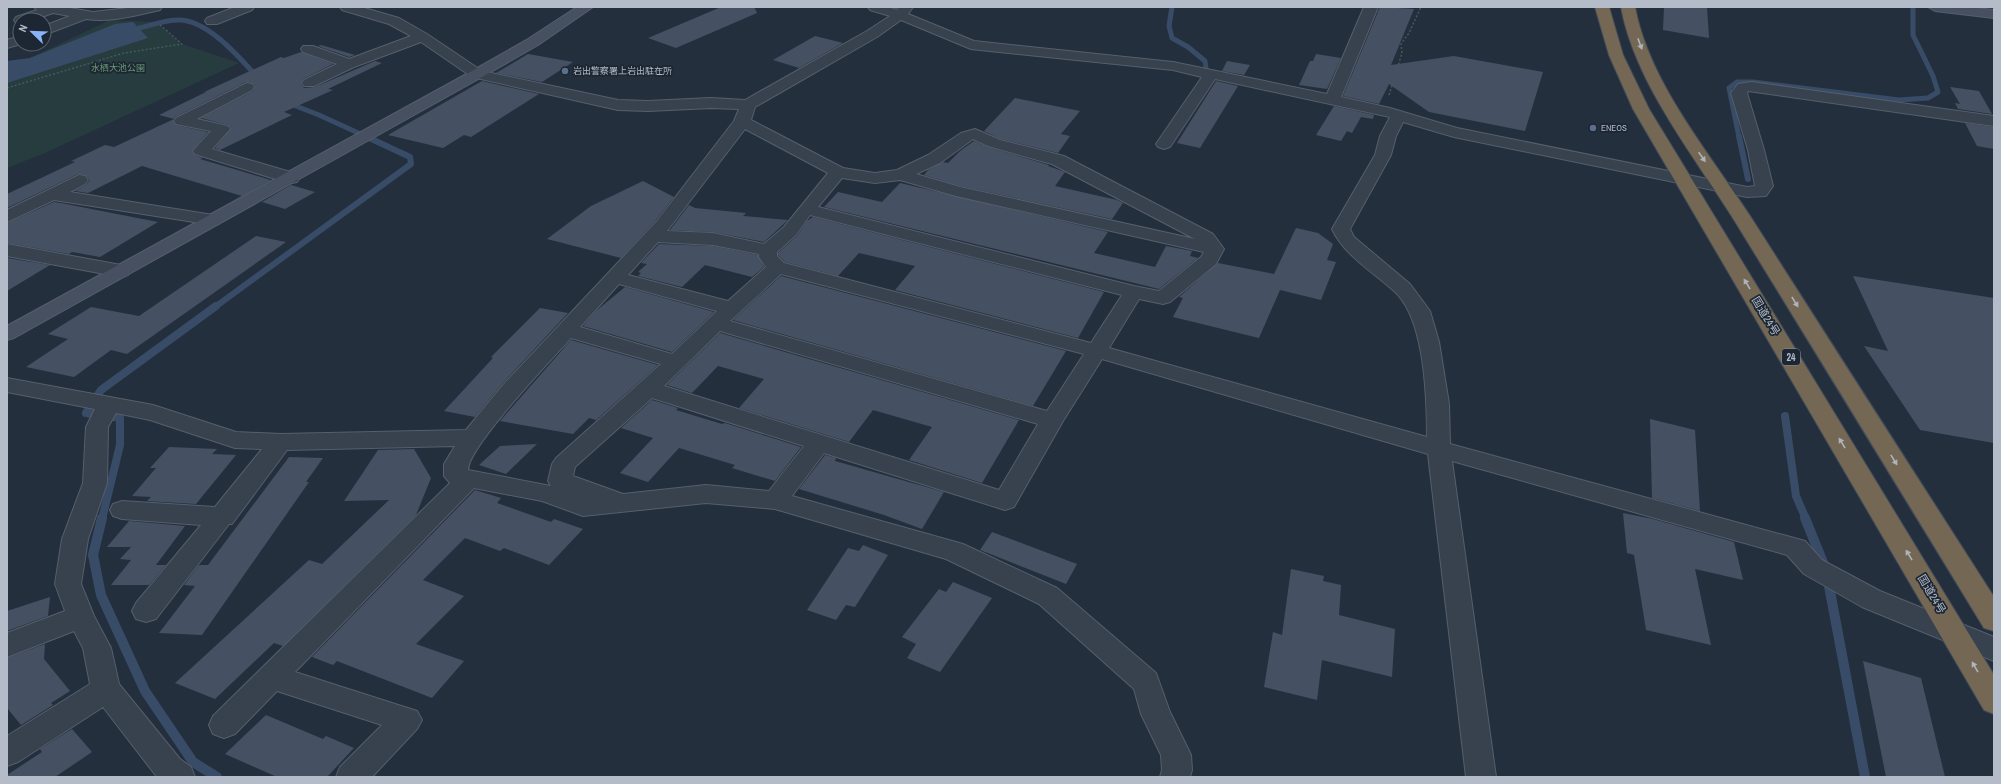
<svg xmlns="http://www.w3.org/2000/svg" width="2001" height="784" font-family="'Archivo Narrow','Noto Sans JP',sans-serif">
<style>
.green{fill:#263c3f}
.water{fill:#394c67}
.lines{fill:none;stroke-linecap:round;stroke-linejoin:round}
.stream-far3{stroke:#394c67;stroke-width:5}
.stream-far2{stroke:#394c67;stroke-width:6}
.stream-far1{stroke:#394c67;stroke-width:8}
.stream{stroke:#394c67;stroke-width:10}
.building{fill:#455162}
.street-casing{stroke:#565f6c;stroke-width:2}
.secondary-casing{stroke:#565f6c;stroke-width:2}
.highway-casing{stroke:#434c59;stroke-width:2}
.path{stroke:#44595c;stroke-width:1.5;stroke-dasharray:2 2;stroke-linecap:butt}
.street{fill:#38414e;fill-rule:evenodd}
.secondary{fill:#465061;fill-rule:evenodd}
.highway{fill:#746855;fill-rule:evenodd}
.oneway{fill:#aeb4bd}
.service-dot{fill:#5c6f8a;stroke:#1d2633;stroke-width:1.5}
.labels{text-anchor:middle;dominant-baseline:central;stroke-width:3.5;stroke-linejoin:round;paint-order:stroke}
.far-park-label{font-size:9px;fill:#6b9a76;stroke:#1d2633}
.far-poi-label{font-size:9px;fill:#b4bcc9;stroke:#1d2633;text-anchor:start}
.shield{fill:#1d2633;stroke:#878f9c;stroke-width:1}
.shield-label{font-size:10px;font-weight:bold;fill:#b4bcc9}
.street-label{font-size:11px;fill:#b4bcc9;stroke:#1d2633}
</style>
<rect width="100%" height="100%" fill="#242f3e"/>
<path class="green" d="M 110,20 L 156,22 L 182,44 L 239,63 L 45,153 L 7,168 L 7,61 L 30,58 Z"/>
<path class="water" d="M 133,22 L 148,38 L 7,83 L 7,61 L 30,58 L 115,24 Z"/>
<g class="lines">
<g class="stream-far3">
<path d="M 1172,7 L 1169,26 L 1172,38 L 1188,47 L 1205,61 L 1206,68"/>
<path d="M 139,28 C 152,25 165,20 178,20 C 207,19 240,58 258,78"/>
<path d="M 288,103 L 319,115 L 367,137"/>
<path d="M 1739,137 L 1729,88 L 1737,82 L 1753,82 L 1899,100 L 1928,98 L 1938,92 L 1933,76 L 1913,35 L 1913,7"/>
</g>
<g class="stream-far2">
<path d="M 1739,136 L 1748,179"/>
<path d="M 215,307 L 411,164 L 410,157 L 365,136"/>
</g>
<g class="stream-far1">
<path d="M 1785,416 L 1796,496 L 1806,519"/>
<path d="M 102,519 L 120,445 L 120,418 L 86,413 L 101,390 L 216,306"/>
</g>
<g class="stream">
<path d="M 102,518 L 93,555 L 101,595 L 145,691 L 193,762 L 217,777"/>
<path d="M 1805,518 L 1826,570 L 1865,777"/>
</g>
</g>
<g class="building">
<path d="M 721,7 L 754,7 L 757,13 L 676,48 L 648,38 Z"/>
<path d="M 1380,7 L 1414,9 L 1391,65 L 1454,56 L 1543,72 L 1525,131 L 1429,112 L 1389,84 L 1379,104 L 1343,96 Z"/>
<path d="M 1664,7 L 1707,7 L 1709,38 L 1663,30 Z"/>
<path d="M 815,36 L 843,43 L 799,68 L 773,60 Z"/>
<path d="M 321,45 L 355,55 L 349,57 L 318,46 Z"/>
<path d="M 301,52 L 333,64 L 303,79 L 301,84 L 304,88 L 315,87 L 375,61 L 382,63 L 328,89 L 333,90 L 284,112 L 292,115 L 220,150 L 215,148 L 231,128 L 228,125 L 201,118 L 253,91 L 255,86 L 252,83 L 246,82 L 175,117 L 173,120 L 176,125 L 208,132 L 192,151 L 195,155 L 203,158 L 200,159 L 271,180 L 242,196 L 142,166 L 88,193 L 75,191 L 86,185 L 90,180 L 85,175 L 78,174 L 7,208 L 7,194 L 75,162 L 71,161 L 105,145 L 114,147 L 174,119 L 159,115 L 206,92 L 204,92 L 281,57 L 284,58 Z"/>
<path d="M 528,54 L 573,62 L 542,82 L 496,73 Z"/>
<path d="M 1316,54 L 1341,58 L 1327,89 L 1299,85 L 1310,61 L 1313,61 Z"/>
<path d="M 1227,61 L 1250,65 L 1244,75 L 1222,71 Z"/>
<path d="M 482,81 L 539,94 L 471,137 L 464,135 L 443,148 L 388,135 Z"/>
<path d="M 1216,81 L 1238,86 L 1200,148 L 1177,143 Z"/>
<path d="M 1950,87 L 1979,91 L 1992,114 L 1958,109 L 1955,103 L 1960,104 Z"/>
<path d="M 1015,98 L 1080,111 L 1061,134 L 1070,136 L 1058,153 L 1000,139 L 984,131 Z"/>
<path d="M 1334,106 L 1374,115 L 1373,119 L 1361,117 L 1352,133 L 1347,131 L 1341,141 L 1316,135 Z"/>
<path d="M 1965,123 L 1994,127 L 1994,149 L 1977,146 Z"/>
<path d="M 974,141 L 988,147 L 1049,165 L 1048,166 L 1065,172 L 1055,186 L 1117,200 L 1123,203 L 1112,219 L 960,186 L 924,175 L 928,170 L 943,162 L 948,163 L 960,151 Z"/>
<path d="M 643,181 L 674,197 L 656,220 L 621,258 L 547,239 L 591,206 Z"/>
<path d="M 900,183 L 1108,232 L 1094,253 L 1155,267 L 1166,246 L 1192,251 L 1190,256 L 1198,258 L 1159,289 L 824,207 L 838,192 L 882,202 Z"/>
<path d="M 291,185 L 315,192 L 285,209 L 262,202 Z"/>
<path d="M 54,202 L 67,204 L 66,204 L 158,222 L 100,257 L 72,252 L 69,254 L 7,243 L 7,223 Z"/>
<path d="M 689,205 L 695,208 L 746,213 L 743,216 L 788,220 L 764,242 L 713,232 L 670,230 Z"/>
<path d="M 813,217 L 1104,292 L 1078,338 L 895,290 L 915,266 L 859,253 L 838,276 L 785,262 L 778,255 L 778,253 L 797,236 L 807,221 Z"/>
<path d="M 1296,228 L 1318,233 L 1333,244 L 1327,260 L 1336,262 L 1321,300 L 1280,290 L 1259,338 L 1173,317 L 1183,298 L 1179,297 L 1218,263 L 1274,274 Z"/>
<path d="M 256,236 L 286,242 L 127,354 L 111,350 L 74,377 L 26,367 L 68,339 L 48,334 L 91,307 L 139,316 Z"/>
<path d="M 659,244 L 713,246 L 758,255 L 764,267 L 752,277 L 705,265 L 682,287 L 638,276 L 641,273 L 638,272 L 647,264 L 641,263 Z"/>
<path d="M 7,258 L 50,265 L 7,291 Z"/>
<path d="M 781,276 L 1066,351 L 1033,406 L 733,320 Z"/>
<path d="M 1853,276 L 1994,298 L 1994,443 L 1920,430 L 1864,346 L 1888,351 Z"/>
<path d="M 625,287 L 714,312 L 672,352 L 583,326 L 596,311 Z"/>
<path d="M 540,308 L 568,313 L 502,384 L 475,417 L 444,411 L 493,358 L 491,357 Z"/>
<path d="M 720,333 L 1019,420 L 982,483 L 909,460 L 932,427 L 873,410 L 849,442 L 739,408 L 764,379 L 718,366 L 692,393 L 667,385 Z"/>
<path d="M 571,340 L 658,365 L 596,420 L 589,418 L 573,434 L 500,421 Z"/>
<path d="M 652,400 L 678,408 L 676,410 L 722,424 L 725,423 L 801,447 L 775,481 L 732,468 L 735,465 L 679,448 L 648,482 L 620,473 L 653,438 L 621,428 Z"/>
<path d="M 1650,419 L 1695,430 L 1700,511 L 1652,498 Z"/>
<path d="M 537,444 L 506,474 L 479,465 L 500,446 Z"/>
<path d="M 169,447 L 217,449 L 212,454 L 236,455 L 196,504 L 147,501 L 151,497 L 132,496 L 156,468 L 150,468 Z"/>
<path d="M 414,449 L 431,478 L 416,515 L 283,646 L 274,643 L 215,699 L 175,683 L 309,560 L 322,564 L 389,500 L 344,501 L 378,450 Z"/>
<path d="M 825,455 L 836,458 L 835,461 L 944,492 L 922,529 L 884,515 L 799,489 Z"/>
<path d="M 289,457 L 323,458 L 306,482 L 309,482 L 202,635 L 159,633 L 195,586 L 184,585 L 199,565 L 208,565 Z"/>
<path d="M 475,490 L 501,498 L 497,503 L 551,522 L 554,519 L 583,529 L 549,565 L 504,548 L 500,551 L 465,538 L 423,580 L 464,596 L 416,644 L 464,661 L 432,698 L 337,661 L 333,665 L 312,657 Z"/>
<path d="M 1623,513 L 1653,519 L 1734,542 L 1743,580 L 1695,569 L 1711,645 L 1646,630 L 1634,555 L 1627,553 Z"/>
<path d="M 129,521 L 185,526 L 156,565 L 166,565 L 149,585 L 111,585 L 131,560 L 120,559 L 131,547 L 107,547 Z"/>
<path d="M 992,532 L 1077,564 L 1066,584 L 980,550 Z"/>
<path d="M 863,545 L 888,555 L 855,607 L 846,605 L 836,620 L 807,610 L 848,548 L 859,551 Z"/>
<path d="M 1291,569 L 1324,576 L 1323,581 L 1341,585 L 1339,615 L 1395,629 L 1392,677 L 1322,660 L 1317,700 L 1264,687 L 1273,632 L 1282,635 Z"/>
<path d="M 953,582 L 992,598 L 940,672 L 907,658 L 916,644 L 902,637 L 939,589 L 946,592 Z"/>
<path d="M 50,597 L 48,616 L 7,631 L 7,611 Z"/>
<path d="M 45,644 L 44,659 L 70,691 L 51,703 L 53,705 L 21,725 L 7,708 L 7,658 Z"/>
<path d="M 1863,661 L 1921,678 L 1945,777 L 1886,777 Z"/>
<path d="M 266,715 L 323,739 L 326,736 L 354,748 L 327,777 L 277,777 L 225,754 Z"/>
<path d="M 72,729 L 92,752 L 55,777 L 7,777 L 7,775 L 42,752 L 40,749 Z"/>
</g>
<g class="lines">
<defs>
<g id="street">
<path d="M 34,7 L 64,7 L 93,12 L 137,7 L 162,7 L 160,10 C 137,15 110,23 86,19 L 44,35 L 44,26 L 70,16 L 53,13 L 33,20 L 20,20 L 20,24 L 16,23 L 14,20 L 16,17 L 37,10 Z"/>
<path d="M 235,7 L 254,7 L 252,10 L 217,24 L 207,24 L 205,21 L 207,18 Z"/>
<path d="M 340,7 L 361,7 L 399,18 L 427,34 L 482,71 L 618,100 L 648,101 L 711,98 L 745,100 L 867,31 L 890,16 L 870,10 L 868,7 L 888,7 L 897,10 L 899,7 L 913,7 L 908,14 L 974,41 L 1173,62 L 1327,94 L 1364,7 L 1378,7 L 1341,97 L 1390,108 L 1457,128 L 1747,187 L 1755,186 L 1748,150 L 1731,93 L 1738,84 L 1752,82 L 1994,116 L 1994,126 L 1748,91 L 1747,93 L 1764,150 L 1773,186 L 1766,196 L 1747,197 L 1454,137 L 1403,122 L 1396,136 L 1391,155 L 1350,229 L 1354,237 L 1410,284 L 1430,311 L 1439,342 L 1449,404 L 1450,444 L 1805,541 L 1822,560 L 1880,591 L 1994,637 L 1994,661 L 1862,607 L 1804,574 L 1787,555 L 1452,461 L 1496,777 L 1466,777 L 1428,454 L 1102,359 L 1063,421 L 1014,507 L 1005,510 L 824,453 L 792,496 L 963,544 L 1057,588 L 1156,673 L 1170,712 L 1191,755 L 1192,770 L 1190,777 L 1160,777 L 1162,770 L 1161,755 L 1141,714 L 1134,689 L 1039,604 L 946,559 L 775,509 L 706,503 L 583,516 L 542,501 L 474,488 L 295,672 L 417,711 L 422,720 L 417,729 L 372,777 L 336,777 L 340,767 L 382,725 L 277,691 L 235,734 L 224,738 L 213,734 L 209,725 L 213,716 L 450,483 L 444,476 L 444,464 L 455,446 L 287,450 L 232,524 L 229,524 L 156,619 L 146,622 L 136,619 L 132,611 L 136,603 L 201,525 L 122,519 L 113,516 L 110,510 L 113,504 L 122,501 L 215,507 L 262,449 L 235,448 L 150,420 L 116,413 L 108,427 L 107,483 L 88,539 L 81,584 L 94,616 L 111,648 L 119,684 L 180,759 L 191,767 L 195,777 L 157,777 L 103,707 L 18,762 L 7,766 L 7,736 L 90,684 L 83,648 L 74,631 L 7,657 L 7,633 L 65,611 L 55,584 L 62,539 L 83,483 L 86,427 L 95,409 L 7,392 L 7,378 L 153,405 L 236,432 L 281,434 L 466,430 L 503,385 L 657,221 L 734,121 L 739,109 L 711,108 L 648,111 L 618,110 L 472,77 L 421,42 L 354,67 L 314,86 L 304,86 L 302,83 L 304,80 L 337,64 L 303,52 L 301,49 L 303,46 L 313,46 L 349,59 L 411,36 L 389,24 L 342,10 ZM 901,20 L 971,49 L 1173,70 L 1202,77 L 1156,144 L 1158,147 L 1164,149 L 1170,147 L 1215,79 L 1390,117 L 1380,136 L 1375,155 L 1332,229 C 1344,255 1373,272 1394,291 C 1425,318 1427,398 1427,437 L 1109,348 L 1139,299 L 1163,304 L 1170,302 L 1216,264 L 1224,249 L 1213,234 L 1064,156 L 1000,140 L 975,129 L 961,133 L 928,155 L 897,170 L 875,173 L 843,168 L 751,120 L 755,107 L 877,37 ZM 745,129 L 828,173 L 784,227 L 764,244 L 713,233 L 667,231 ZM 973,139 L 988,146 L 1052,164 L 1195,239 L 960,187 L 916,174 L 940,163 ZM 842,178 L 875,183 L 900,180 L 956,196 L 1204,252 L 1201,257 L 1159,291 L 1134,286 L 818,207 ZM 810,215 L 1122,295 L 1091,343 L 784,263 L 777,256 L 777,252 L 796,235 ZM 658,242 L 713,245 L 759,254 L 759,257 L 766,267 L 728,301 L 628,275 ZM 781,274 L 1084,354 L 1047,411 L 730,321 ZM 619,284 L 717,311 L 672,354 L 580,327 ZM 720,331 L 1038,424 L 999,490 L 664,386 ZM 571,338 L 661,364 L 556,458 L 552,464 L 548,481 L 551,486 L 468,470 C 468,447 552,359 571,338 ZM 652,398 L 804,446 L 769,491 L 706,485 L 623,494 L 573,476 L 575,467 Z"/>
<path d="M 20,36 L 21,44 L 7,48 L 7,40 Z"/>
<path d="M 247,83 L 252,84 L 254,87 L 252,90 L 197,119 L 228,126 L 230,129 L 212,149 L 297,174 L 300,178 L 297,182 L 291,183 L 285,182 L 195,154 L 193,151 L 211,131 L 176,124 L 174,121 L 176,118 Z"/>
<path d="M 79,175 L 85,176 L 88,180 L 85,184 L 70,192 L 213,215 L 219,216 L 222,220 L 219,224 L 213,225 L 54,200 L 7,222 L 7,210 Z"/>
<path d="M 7,244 L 121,265 L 128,267 L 131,271 L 128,275 L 121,277 L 7,256 Z"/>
</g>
<g id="secondary">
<path d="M 577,7 L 593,7 L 538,45 L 482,77 L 14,338 L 7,340 L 7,326 L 472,71 L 528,39 Z"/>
<path d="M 1928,7 L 1968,7 L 1994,10 L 1994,18 L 1935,11 Z"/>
</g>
<g id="highway">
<path d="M 1595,7 L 1609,7 L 1623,55 L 1649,109 L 1994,675 L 1994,714 L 1984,710 L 1633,109 L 1609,55 Z"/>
<path d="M 1621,7 L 1635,7 C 1649,83 1711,155 1752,219 C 1832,345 1913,471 1994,597 L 1994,631 L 1984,628 C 1902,493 1819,358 1736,223 C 1696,158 1635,84 1621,7 Z"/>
</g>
</defs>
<use href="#street" class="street-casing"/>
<use href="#secondary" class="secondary-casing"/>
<use href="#highway" class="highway-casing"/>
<g class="path">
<path d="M 7,88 L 124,53 L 182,44 L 159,24"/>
<path d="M 1389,95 L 1402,53 L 1401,44 L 1409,33 L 1421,7"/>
</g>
<use href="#street" class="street"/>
<use href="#secondary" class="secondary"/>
<use href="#highway" class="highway"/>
</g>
<defs><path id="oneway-solid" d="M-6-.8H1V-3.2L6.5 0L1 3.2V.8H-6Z"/></defs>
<g class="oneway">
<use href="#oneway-solid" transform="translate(1640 44) rotate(70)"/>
<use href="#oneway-solid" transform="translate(1702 157) rotate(55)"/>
<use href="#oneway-solid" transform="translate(1747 284) rotate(-121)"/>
<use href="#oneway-solid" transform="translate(1795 302) rotate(58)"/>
<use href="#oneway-solid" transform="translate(1842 443) rotate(-121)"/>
<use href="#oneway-solid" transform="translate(1894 460) rotate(58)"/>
<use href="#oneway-solid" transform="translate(1909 555) rotate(-121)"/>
<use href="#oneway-solid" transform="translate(1975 667) rotate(-120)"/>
</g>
<g class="service-dot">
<circle cx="565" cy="71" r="4"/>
<circle cx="1593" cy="128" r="4"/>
</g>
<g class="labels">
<g class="far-park-label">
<text x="118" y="68">水栖大池公園</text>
</g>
<g class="far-poi-label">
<text x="573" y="71">岩出警察署上岩出駐在所</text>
<text x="1601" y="128">ENEOS</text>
</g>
<rect class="shield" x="1782" y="349" width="18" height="16" rx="3"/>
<g class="shield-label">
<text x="1791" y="357">24</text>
</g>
<g class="street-label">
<text transform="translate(1766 316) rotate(59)">国道24号</text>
<text transform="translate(1932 594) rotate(59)">国道24号</text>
</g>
</g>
<rect width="2001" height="784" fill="none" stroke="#b4bcc9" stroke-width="16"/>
<g transform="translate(32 32) rotate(293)"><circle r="19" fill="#1d2633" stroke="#59626f"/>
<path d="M0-3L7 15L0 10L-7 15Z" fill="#8ab4f8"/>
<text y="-6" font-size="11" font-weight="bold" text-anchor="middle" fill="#b4bcc9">N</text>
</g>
</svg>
